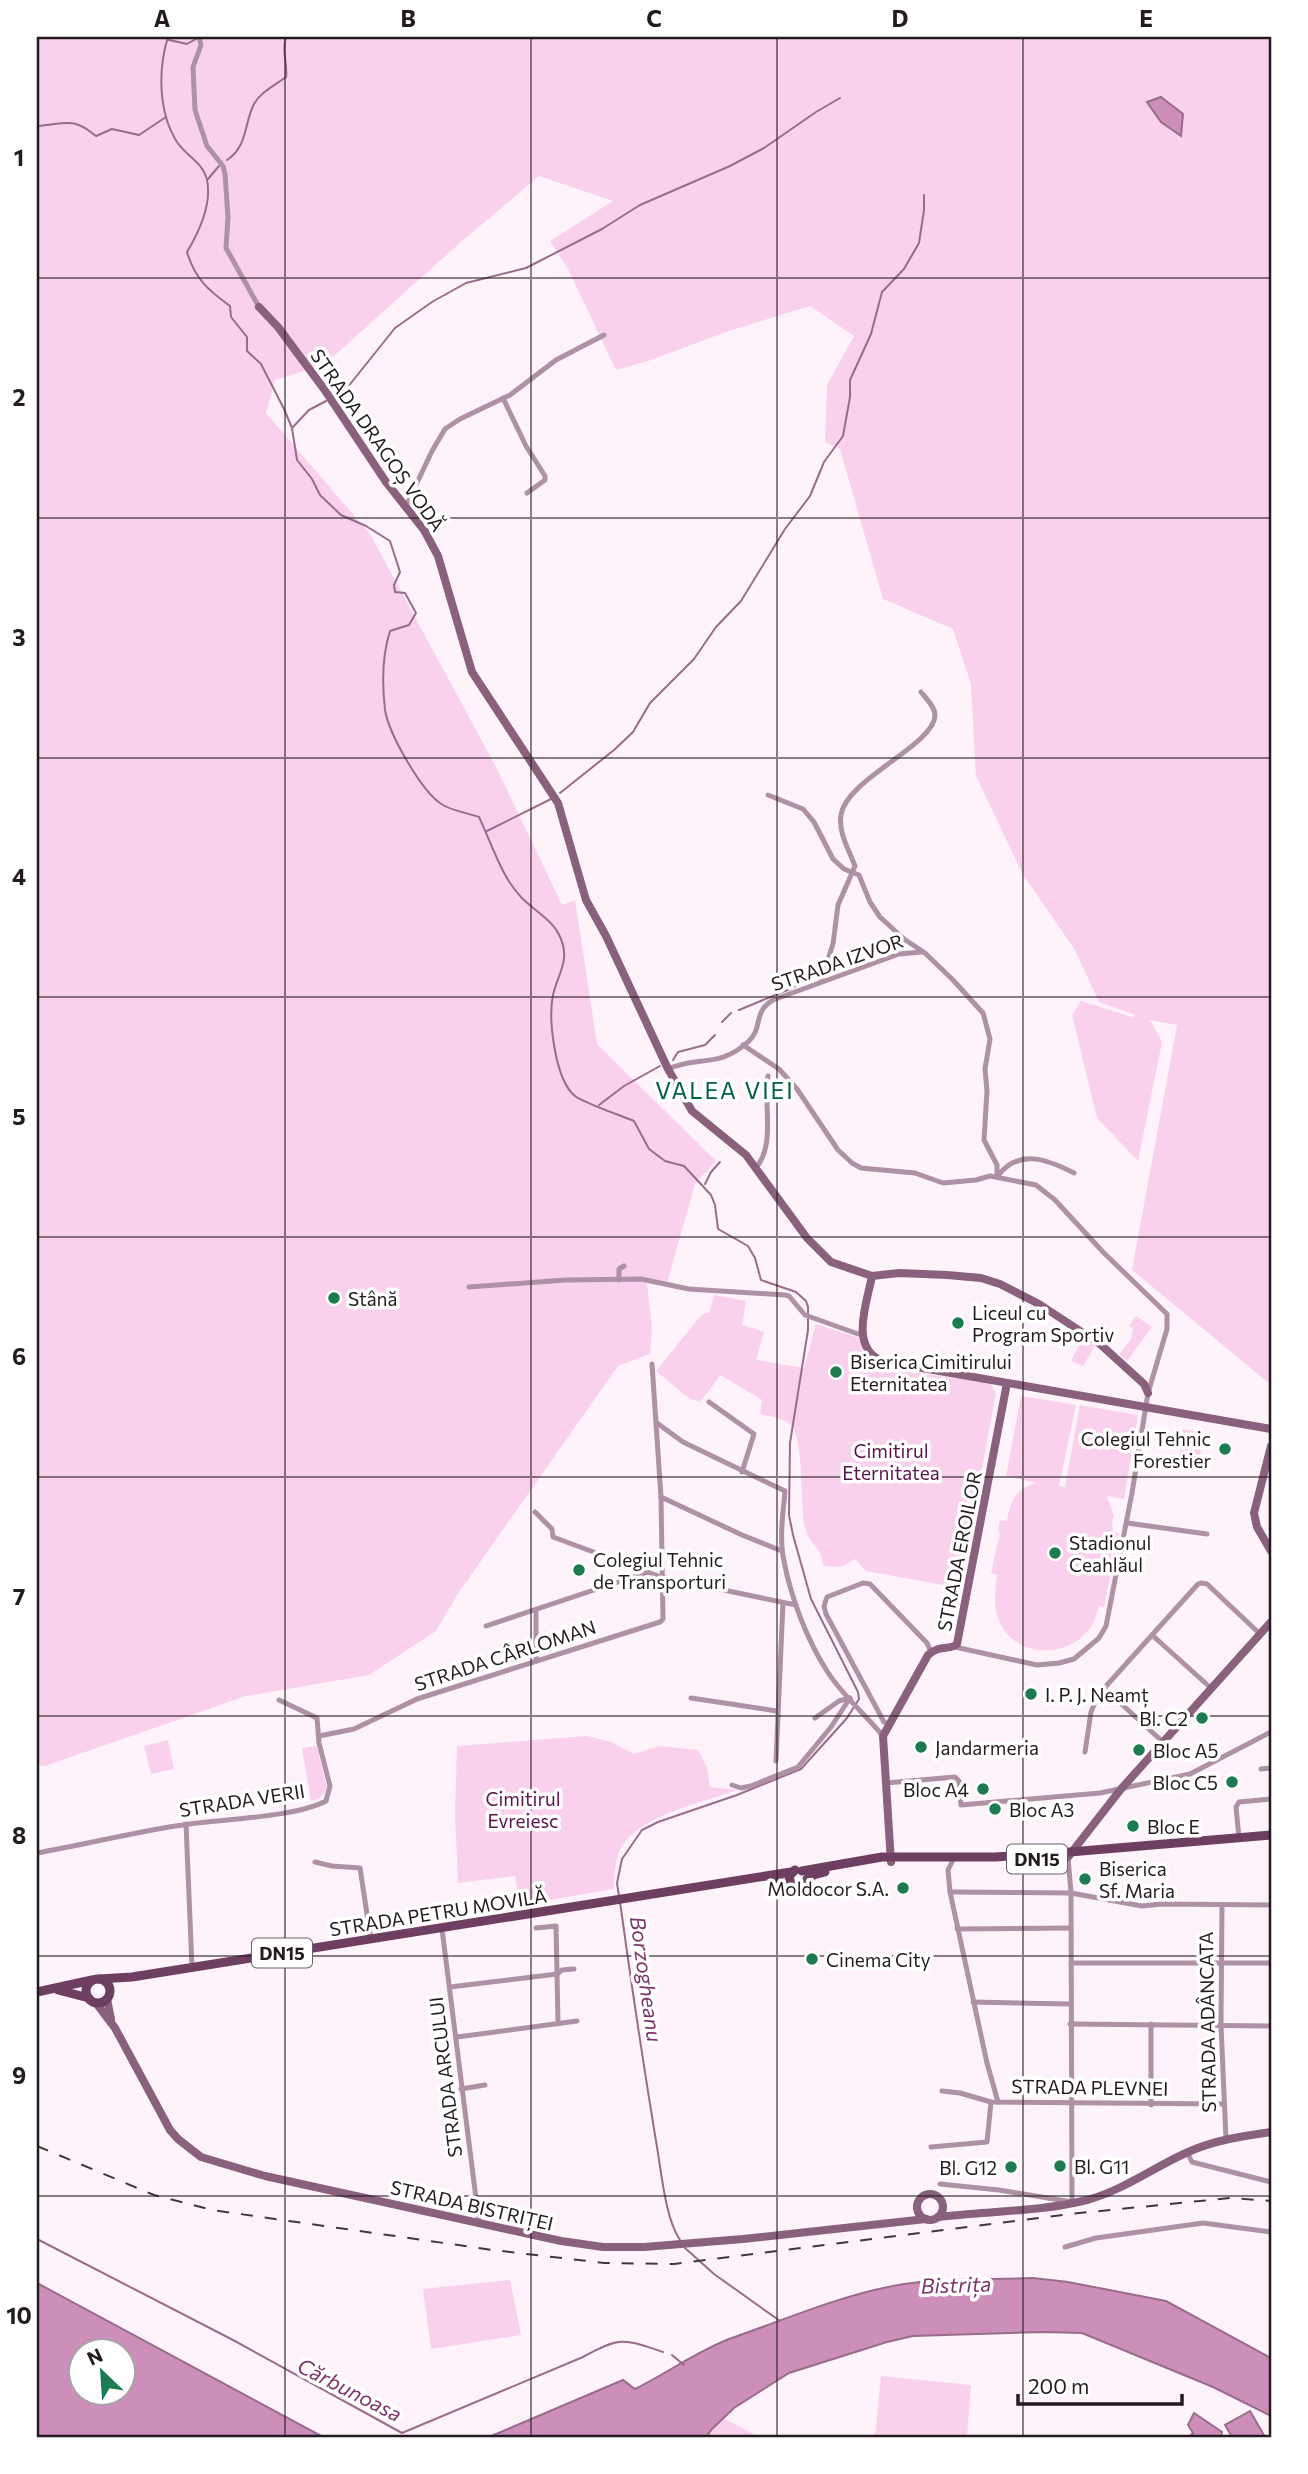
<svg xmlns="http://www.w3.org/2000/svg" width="1308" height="2474" font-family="Commissioner,sans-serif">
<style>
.green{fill:#fad1ec}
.water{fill:#cd8eb9;stroke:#9a6c8b;stroke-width:2;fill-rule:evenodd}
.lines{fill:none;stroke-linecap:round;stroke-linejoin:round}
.stream{stroke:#9a6c8b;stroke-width:2}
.street{stroke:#ae91a4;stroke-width:5}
.secondary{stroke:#89617c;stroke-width:8}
.primary{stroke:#6e3f60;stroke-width:9}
.rail{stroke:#41383e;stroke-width:2;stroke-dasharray:12 12;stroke-linecap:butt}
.grid{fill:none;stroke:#241b21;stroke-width:2;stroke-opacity:0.55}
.poi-dot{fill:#1d7b51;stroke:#fff;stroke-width:2.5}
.labels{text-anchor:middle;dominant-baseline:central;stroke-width:7;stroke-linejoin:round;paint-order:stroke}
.shield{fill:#fff;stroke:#665f64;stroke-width:2}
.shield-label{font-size:18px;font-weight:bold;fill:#241b21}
.street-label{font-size:19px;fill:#241b21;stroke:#fff}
.poi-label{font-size:19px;fill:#241b21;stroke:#fff;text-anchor:start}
.park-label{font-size:19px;fill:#5b104a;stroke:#fff}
.water-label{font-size:21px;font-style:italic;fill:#7d3269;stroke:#fff}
.quarter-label{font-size:23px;letter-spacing:2px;fill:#00613c;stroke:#fff}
.neatline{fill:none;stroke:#241b21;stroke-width:2.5}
.grid-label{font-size:23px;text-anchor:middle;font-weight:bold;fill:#241b21}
</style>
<rect width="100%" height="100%" fill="#fef3fa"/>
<g class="green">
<path d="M 37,37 L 1271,37 L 1271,1385 L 1132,1270 L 1177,1025 L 1150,1020 L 1162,1042 L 1138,1161 L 1097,1118 L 1072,1015 L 1081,1001 L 1132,1017 L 1135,1015 L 1099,1002 L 1075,950 L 1022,873 L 976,776 L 971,684 L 953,629 L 883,599 L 840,449 L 825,442 L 827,385 L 854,336 L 810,306 L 729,331 L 648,361 L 616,370 L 568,269 L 550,241 L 613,201 L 539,176 L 462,241 L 325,364 L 275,380 L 266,413 L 370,534 L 496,767 L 562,905 L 575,900 L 597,1044 L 716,1161 L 695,1184 L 666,1286 L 647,1283 L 652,1329 L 650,1354 L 618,1366 L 457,1595 L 436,1631 L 369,1675 L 246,1696 L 45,1766 L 37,1765 Z"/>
<path d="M 714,1295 L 746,1301 L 742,1325 L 764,1332 L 756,1360 L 804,1368 L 816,1324 L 859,1338 L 863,1343 L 860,1365 L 990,1383 L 996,1393 L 960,1588 L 866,1571 L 855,1559 L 841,1567 L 823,1566 C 822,1545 809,1546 805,1528 C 800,1506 804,1438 791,1425 C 783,1418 771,1417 760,1414 L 762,1400 L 722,1376 L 720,1376 L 700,1402 L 690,1399 L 656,1371 L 699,1318 L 705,1313 L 709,1313 Z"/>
<path d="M 1136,1316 L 1152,1327 L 1127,1361 L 1119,1354 L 1131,1339 L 1133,1328 L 1129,1326 Z"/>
<path d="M 1083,1337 L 1095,1346 L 1083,1366 L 1071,1361 Z"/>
<path d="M 1021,1396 L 1076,1405 L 1059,1486 L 1065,1487 L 1080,1405 L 1138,1415 L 1124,1499 L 1107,1496 L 1114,1516 L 1112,1520 L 1113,1532 L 1119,1533 L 1104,1607 L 1099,1606 C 1096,1615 1094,1624 1088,1631 C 1065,1659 1016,1657 1000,1623 C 993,1607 995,1591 997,1575 L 991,1573 L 1000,1532 L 998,1531 L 1000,1520 L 1007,1521 C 1010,1501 1017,1487 1037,1483 L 1006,1476 Z"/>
<path d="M 1183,1429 L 1204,1433 L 1199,1461 L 1179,1457 Z"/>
<path d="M 587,1736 L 611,1742 L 634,1754 L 660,1746 L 698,1750 L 707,1767 L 710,1787 L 738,1790 C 704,1802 641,1815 622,1846 C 615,1858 614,1876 614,1889 L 520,1905 L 515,1876 L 458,1883 L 455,1815 L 457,1746 Z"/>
<path d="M 168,1740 L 174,1769 L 151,1774 L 144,1746 Z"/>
<path d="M 317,1746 L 327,1789 L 320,1798 L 311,1801 L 302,1748 Z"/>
<path d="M 510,2280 L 521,2335 L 431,2349 L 423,2289 Z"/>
<path d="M 881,2376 L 971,2385 L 967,2437 L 875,2437 Z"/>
<path d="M 723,2418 L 759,2437 L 706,2437 Z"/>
</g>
<g class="water">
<path d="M 1161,97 L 1183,114 L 1181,136 L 1161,122 L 1147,102 Z"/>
<path d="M 1033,2278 L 1068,2282 L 1166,2301 L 1271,2358 L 1271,2416 L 1213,2387 L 1082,2333 L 1043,2332 L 913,2336 L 887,2342 L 789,2373 L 734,2408 L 712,2429 L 706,2437 L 489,2437 L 623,2380 L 635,2389 C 667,2373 696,2352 729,2339 C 781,2321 839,2296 893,2286 C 938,2277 987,2280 1033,2278 Z"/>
<path d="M 37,2283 L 323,2437 L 37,2437 ZM 80,2352 L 122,2352 L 122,2394 L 80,2394 Z"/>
<path d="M 1250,2411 L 1265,2437 L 1232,2437 L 1225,2425 Z"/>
<path d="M 1194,2413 L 1222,2432 L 1221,2437 L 1189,2437 L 1193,2433 L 1188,2425 Z"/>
</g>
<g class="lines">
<g class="stream">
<path d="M 168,37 C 158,69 158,112 177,142 C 186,156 203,162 207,180 C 212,204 199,232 187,252 C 195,279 208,290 230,306 L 231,317 L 247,337 L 247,351 L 261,364 L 284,409 L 292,428 L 297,460 L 312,479 L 320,495 L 341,515 L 366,526 L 390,541 L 400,572 L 394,585 L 395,592 L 405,593 L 416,613 L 409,625 L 390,631 C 382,656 382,684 385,710 C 389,734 422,793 443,805 C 453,811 468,813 479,817 C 491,842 501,876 521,897 C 534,911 554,920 561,939 C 570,960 558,974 553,995 C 548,1019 555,1080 575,1096 C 584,1103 622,1116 634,1121 L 649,1149 L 665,1161 L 684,1166 L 711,1195 L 715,1205 L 718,1229 L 748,1246 L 755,1258 L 761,1280 L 796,1292 L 806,1301 L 808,1307 L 808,1330 L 790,1443 L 789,1515 L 793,1535 L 811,1599 L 858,1692 L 859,1699 L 847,1718 L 801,1769 L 737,1795 L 658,1822 L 642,1830 L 622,1859 L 617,1883 L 619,1896"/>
<path d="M 169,40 L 187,44 L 196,39"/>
<path d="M 37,126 C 66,124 72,116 96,136 L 112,129 L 139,135 L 166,117"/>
<path d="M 227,160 C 247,147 244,126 253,106 C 259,93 275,85 286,77 C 288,62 281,53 286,37"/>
<path d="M 208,179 L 219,166"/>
<path d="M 334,396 L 347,388 L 395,328 L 432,302 L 466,283 L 526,268 L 602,229 L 640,205 L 730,166 L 764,148 L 816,112 L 840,98"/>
<path d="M 292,428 L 309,410 L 326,401"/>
<path d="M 560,793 L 614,750 L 633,732 L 650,703 L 694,659 L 716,627 L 741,601 L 785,529 L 810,496 L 824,462 L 843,436 L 850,397 L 850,380 L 871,334 L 882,292 L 904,269 L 919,243 L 924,210 L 924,195"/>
<path d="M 487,831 L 551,799"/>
<path d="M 826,970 L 869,959"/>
<path d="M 739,1010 L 790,989 L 819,973"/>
<path d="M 722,1022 L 731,1013"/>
<path d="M 673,1060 L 678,1052 L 705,1045 L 715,1035"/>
<path d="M 599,1105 L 624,1086 L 660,1066"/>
<path d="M 705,1184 L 711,1172 L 720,1162"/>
<path d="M 620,1902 C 631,1982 643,2062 656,2141 C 661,2168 665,2219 680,2240"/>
<path d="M 37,2239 L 233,2340 L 402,2433 L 583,2357 C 621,2336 624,2339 663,2352"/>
<path d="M 685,2248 L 714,2274 L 780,2321"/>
<path d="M 672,2355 L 684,2365"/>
</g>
<g class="street">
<path d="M 199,37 L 201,45 L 193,67 L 195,110 L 207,146 L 223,166 L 225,174 L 228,217 L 226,248 L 259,307"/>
<path d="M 503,398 L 526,446 L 545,476 L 545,480 L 527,493"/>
<path d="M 406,506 L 432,451 L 445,429 L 460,419 L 510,395 L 556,360 L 604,335"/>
<path d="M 768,795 L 803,809 L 814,822 L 833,859 L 844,869 L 859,875 L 870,902 L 880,917 L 904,939 L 925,953 L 953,980 L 983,1013 L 990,1039 L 985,1069 L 987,1091 L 984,1140 L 997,1165 L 997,1177"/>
<path d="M 821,981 L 833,944 L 838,905 L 855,866 C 849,850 838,832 841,815 C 846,779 935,745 935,715 C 935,707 926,698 921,692"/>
<path d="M 743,1045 L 779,1069 L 797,1089 L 838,1150 L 852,1163 L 861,1168 L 915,1173 L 943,1183 L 976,1180 L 990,1176 L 1036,1185 L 1055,1200 L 1103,1252 L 1167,1314 L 1167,1329 L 1148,1393 L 1132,1493 L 1106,1626 L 1099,1638 L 1074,1659 L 1059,1663 L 1037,1665 L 955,1647"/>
<path d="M 668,1069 C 698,1055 719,1069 749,1041 C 763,1028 753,1011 773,1000 L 899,954 L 922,952"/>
<path d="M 756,1168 C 776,1143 763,1105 768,1076"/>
<path d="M 997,1177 C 1018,1148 1047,1159 1074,1173"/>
<path d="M 619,1280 L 619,1269 L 624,1266"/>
<path d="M 469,1287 L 565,1280 L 641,1279 L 689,1289 L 785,1295 L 789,1296 L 805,1315 L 861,1335"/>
<path d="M 709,1402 L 754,1434 L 742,1472"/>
<path d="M 657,1423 L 683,1442 L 785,1491 C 783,1514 779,1539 784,1561 C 791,1598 807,1640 827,1671 C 842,1695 865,1714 883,1736"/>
<path d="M 661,1497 L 742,1535 L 782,1551"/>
<path d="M 535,1512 L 552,1529 L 553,1537 L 661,1577 L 796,1605"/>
<path d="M 1127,1523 L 1207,1534"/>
<path d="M 536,1611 L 536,1661"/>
<path d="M 486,1626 L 648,1572"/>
<path d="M 1152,1635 L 1212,1689"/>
<path d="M 1105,1689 L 1163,1742"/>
<path d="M 691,1698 L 777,1711"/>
<path d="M 815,1718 L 839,1701 L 850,1698"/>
<path d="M 888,1724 L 884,1722 L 826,1614 L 824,1606 L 827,1597 L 863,1583 L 870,1584 L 927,1643 L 931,1652"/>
<path d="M 319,1736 L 354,1729 L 417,1699 L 660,1622 L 663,1619 L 661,1497 L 652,1364"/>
<path d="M 1085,1752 L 1091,1712 L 1098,1695 L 1198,1584 L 1201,1583 L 1207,1584 L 1260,1634"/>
<path d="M 776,1761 L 783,1603"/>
<path d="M 1261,1769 L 1271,1768"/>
<path d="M 886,1783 L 955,1777 L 959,1781 L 961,1805 L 1100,1793 L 1190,1774 L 1271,1732"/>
<path d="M 732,1785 L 741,1788 L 751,1786 L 798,1767 L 831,1727 L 850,1698"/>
<path d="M 186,1824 L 192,1967"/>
<path d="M 1239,1838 L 1236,1807 L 1239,1802 L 1271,1799"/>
<path d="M 37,1853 C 88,1844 138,1831 189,1824 C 225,1819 296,1817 326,1801 L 330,1786 L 319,1743 L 317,1718 L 279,1700"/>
<path d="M 315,1862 L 332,1866 L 360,1868 L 371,1940"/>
<path d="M 952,1862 L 948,1870 L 950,1892 L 987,2063 L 998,2102"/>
<path d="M 950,1892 L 1071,1893 L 1142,1906 L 1162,1904 L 1271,1905"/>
<path d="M 1222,1905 L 1221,2025 L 1226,2139"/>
<path d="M 536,1928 L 556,1926 L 558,2022"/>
<path d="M 442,1929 L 479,2222"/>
<path d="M 957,1929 L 1071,1928"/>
<path d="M 1071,1963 L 1271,1963"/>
<path d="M 450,1987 L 557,1974 L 562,1970 L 574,1969"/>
<path d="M 973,2002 L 1070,2004"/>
<path d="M 1070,2024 L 1271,2026"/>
<path d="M 1151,2024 L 1151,2105"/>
<path d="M 457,2037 L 577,2021"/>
<path d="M 461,2089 L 485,2085"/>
<path d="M 942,2091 L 960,2093 L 991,2102 L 1223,2104"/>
<path d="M 931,2147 L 987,2142 L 991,2102"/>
<path d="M 1187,2152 L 1192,2162 L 1271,2182"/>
<path d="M 940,2184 L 999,2190 L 1072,2202 L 1071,1893 L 1068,1857"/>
<path d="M 1065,2247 L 1096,2238 L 1203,2223 L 1271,2232"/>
</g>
<g class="secondary">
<path d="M 259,307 L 278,327 L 324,389 L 386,482 L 424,530 L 438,556 L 472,672 L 558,803 L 586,900 L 606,936 L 668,1069 L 692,1111 L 746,1155 L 807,1238 L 831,1262 L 872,1276 L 899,1273 L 947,1275 L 981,1278 L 1000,1284 L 1039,1304 L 1100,1344 L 1144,1384 L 1148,1393"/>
<path d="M 872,1276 C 867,1303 849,1347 882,1361 L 1271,1429"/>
<path d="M 1271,1446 L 1254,1513 L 1257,1527 L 1271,1551"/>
<path d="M 1068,1857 L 1121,1789 L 1271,1622"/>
<path d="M 891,1862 L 883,1736 L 928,1655 C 940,1644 950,1651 957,1644 L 1007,1383"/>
<path d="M 107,1999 L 111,2019"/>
<path d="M 96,2003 L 115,2028 L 170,2130 L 178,2139 L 201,2157 L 265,2176 L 561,2241 L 603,2247 L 644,2247 L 743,2239 L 926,2219"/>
<circle cx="930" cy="2207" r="13"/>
<path d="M 938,2217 C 987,2211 1039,2212 1087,2200 C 1124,2190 1154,2167 1188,2152 C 1215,2140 1243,2136 1271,2132"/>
</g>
<g class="primary">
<path d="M 802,1871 L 882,1857 L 995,1857 L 1058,1853 L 1271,1835"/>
<path d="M 770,1877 L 797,1889 L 805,1885 L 807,1879"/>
<path d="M 807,1883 L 813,1875 L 825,1872"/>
<path d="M 791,1885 L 789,1876 L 795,1870"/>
<path d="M 99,1979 L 132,1977 L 791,1872"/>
<circle cx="98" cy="1991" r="12"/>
<path d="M 58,1990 L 89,1998"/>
<path d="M 37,1992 L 92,1980"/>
</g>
<path class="rail" d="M 37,2146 L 154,2195 L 212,2210 L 493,2250 L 604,2263 L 674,2264 L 1070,2214 L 1230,2198 L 1271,2201"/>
</g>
<path class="grid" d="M 285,37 L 285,2437M 531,37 L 531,2437M 777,37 L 777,2437M 1023,37 L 1023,2437M 37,278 L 1271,278M 37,518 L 1271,518M 37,758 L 1271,758M 37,997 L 1271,997M 37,1237 L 1271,1237M 37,1477 L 1271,1477M 37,1716 L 1271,1716M 37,1956 L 1271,1956M 37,2196 L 1271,2196"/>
<g class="poi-dot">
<circle cx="334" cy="1298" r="7"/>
<circle cx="958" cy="1323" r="7"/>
<circle cx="836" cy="1372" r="7"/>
<circle cx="1225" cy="1449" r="7"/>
<circle cx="1055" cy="1553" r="7"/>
<circle cx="579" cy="1570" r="7"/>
<circle cx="1031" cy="1694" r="7"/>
<circle cx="1202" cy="1718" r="7"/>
<circle cx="921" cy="1747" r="7"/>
<circle cx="1139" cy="1750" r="7"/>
<circle cx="1232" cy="1782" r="7"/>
<circle cx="983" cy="1789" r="7"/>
<circle cx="995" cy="1809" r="7"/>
<circle cx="1133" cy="1826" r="7"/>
<circle cx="1085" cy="1879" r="7"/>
<circle cx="903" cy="1888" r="7"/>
<circle cx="812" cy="1959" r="7"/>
<circle cx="1060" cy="2166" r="7"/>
<circle cx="1011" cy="2167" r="7"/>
</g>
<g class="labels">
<g class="shield">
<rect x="1007" y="1844.5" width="60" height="29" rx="5"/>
<rect x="252" y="1938.5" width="60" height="29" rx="5"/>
</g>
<g class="shield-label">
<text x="1037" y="1859">DN15</text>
<text x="282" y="1953">DN15</text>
</g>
<g class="street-label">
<text transform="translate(378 440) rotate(55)">STRADA DRAGOȘ VODĂ</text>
<text transform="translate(837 962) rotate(-19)">STRADA IZVOR</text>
<text transform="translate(959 1551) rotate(-79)">STRADA EROILOR</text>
<text transform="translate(505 1655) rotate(-18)">STRADA CÂRLOMAN</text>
<text transform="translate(242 1800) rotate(-9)">STRADA VERII</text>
<text transform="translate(438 1912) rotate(-9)">STRADA PETRU MOVILĂ</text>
<text transform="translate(1207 2022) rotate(-91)">STRADA ADÂNCATA</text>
<text transform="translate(445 2077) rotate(-97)">STRADA ARCULUI</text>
<text transform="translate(1090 2087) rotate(1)">STRADA PLEVNEI</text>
<text transform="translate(472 2205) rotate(13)">STRADA BISTRIȚEI</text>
</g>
<g class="poi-label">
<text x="348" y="1298">Stână</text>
<text x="972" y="1312">Liceul cu<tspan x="972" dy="22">Program Sportiv</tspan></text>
<text x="850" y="1361">Biserica Cimitirului<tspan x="850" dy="22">Eternitatea</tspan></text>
<text x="1211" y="1438" text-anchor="end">Colegiul Tehnic<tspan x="1211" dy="22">Forestier</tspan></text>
<text x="1069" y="1542">Stadionul<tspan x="1069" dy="22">Ceahlăul</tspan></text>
<text x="593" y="1559">Colegiul Tehnic<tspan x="593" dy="22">de Transporturi</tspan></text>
<text x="1045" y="1694">I. P. J. Neamț</text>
<text x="1188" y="1718" text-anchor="end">Bl. C2</text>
<text x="935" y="1747">Jandarmeria</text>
<text x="1153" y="1750">Bloc A5</text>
<text x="1218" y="1782" text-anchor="end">Bloc C5</text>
<text x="969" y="1789" text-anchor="end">Bloc A4</text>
<text x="1009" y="1809">Bloc A3</text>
<text x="1147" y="1826">Bloc E</text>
<text x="1099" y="1868">Biserica<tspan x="1099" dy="22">Sf. Maria</tspan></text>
<text x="889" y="1888" text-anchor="end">Moldocor S.A.</text>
<text x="826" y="1959">Cinema City</text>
<text x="1074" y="2166">Bl. G11</text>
<text x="997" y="2167" text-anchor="end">Bl. G12</text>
</g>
<g class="park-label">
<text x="891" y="1450">Cimitirul<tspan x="891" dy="22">Eternitatea</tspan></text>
<text x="523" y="1798">Cimitirul<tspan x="523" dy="22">Evreiesc</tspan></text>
</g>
<g class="water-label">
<text transform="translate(647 1979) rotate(82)">Borzogheanu</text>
<text transform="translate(956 2284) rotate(-2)">Bistrița</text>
<text transform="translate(350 2389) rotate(27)">Cărbunoasa</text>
</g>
<g class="quarter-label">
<text x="725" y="1090">VALEA VIEI</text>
</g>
</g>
<rect width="1308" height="2474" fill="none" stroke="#ffffff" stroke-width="77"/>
<g transform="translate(102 2372) rotate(335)"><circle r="33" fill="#ffffff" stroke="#a7a4a6" stroke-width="2"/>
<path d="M0-5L12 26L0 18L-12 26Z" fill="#1d7b51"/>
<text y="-10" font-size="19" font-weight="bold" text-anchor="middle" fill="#241b21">N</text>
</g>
<path d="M1018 2394v10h164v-10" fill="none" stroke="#241b21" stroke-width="3.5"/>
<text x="1028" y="2394" font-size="21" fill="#241b21" stroke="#ffffff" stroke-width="5" paint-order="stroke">200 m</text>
<rect x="38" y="38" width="1232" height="2398" class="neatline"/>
<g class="grid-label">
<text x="162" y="27">A</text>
<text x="408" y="27">B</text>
<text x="654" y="27">C</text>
<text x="900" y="27">D</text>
<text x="1146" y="27">E</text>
<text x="19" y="166">1</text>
<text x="19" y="406">2</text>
<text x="19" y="646">3</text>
<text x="19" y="885">4</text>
<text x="19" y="1125">5</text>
<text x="19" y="1365">6</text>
<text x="19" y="1605">7</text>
<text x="19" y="1844">8</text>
<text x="19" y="2084">9</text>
<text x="19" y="2324">10</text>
</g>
</svg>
